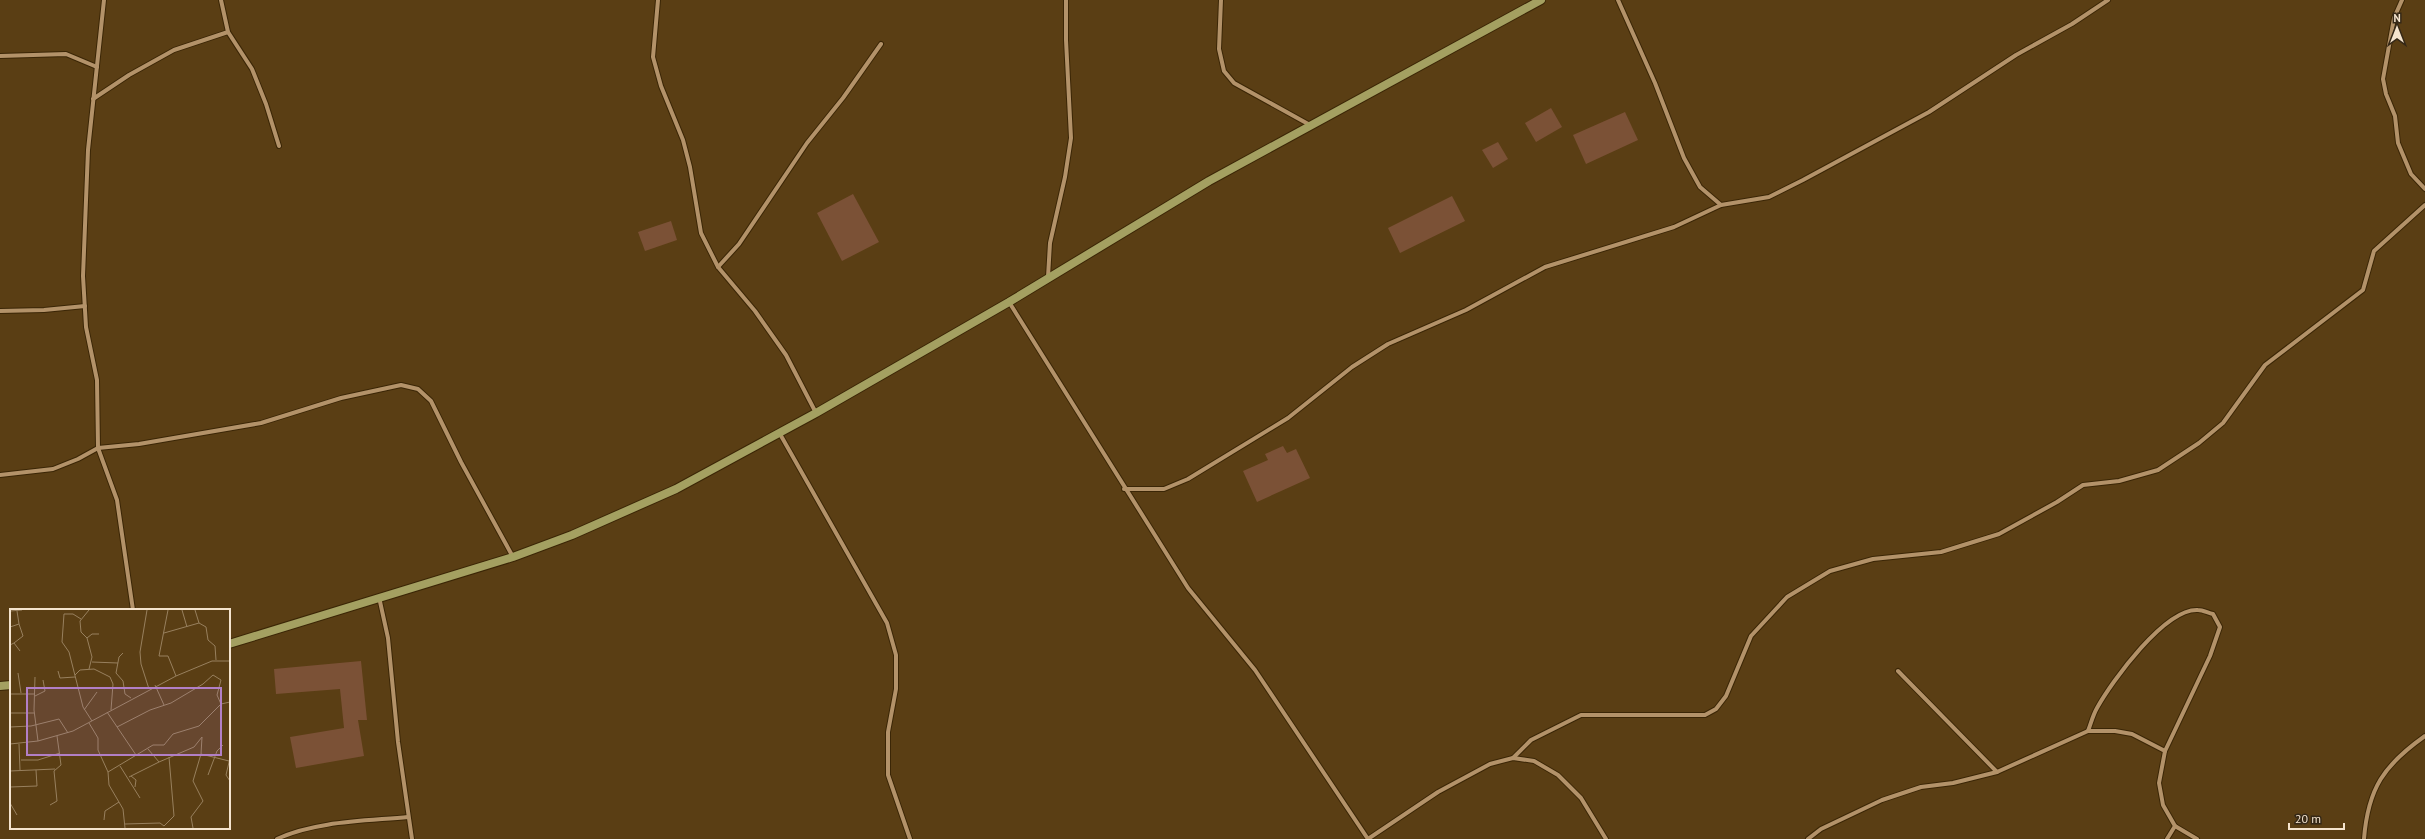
<svg xmlns="http://www.w3.org/2000/svg" width="2425" height="839" font-family="'PT Sans',sans-serif">
<style>
.building{fill:#7b5136}
.lines{fill:none;stroke-linecap:round;stroke-linejoin:round}
.street-casing{stroke:#3b2606;stroke-width:6}
.secondary-casing{stroke:#3b2606;stroke-width:10}
.street{stroke:#b39269;stroke-width:4}
.secondary{stroke:#a4a061;stroke-width:8}
.inset-road{fill:none;stroke:#98805e;stroke-width:1}
.view{fill:#b27fc6;fill-opacity:0.15;stroke:#b27fc6;stroke-width:2}
.inset-edge{fill:none;stroke:#f5e4ce;stroke-width:2}
</style>
<rect width="100%" height="100%" fill="#5a3e14"/>
<g class="building">
<path d="M 1551,108 L 1562,127 L 1536,142 L 1525,123 Z"/>
<path d="M 1625,112 L 1638,140 L 1586,164 L 1573,135 Z"/>
<path d="M 1498,142 L 1508,159 L 1493,168 L 1482,150 Z"/>
<path d="M 853,194 L 879,242 L 842,261 L 817,213 Z"/>
<path d="M 1452,196 L 1465,221 L 1400,253 L 1388,228 Z"/>
<path d="M 671,221 L 677,240 L 645,251 L 638,232 Z"/>
<path d="M 1283,446 L 1287,453 L 1296,449 L 1310,478 L 1257,502 L 1243,471 L 1268,460 L 1265,454 Z"/>
<path d="M 361,661 L 367,720 L 358,720 L 364,756 L 296,768 L 290,737 L 344,728 L 340,689 L 276,694 L 274,669 Z"/>
</g>
<g class="lines">
<defs>
<g id="street">
<path d="M 104,0 L 88,150 L 83,276 L 86,327 L 97,380 L 98,448 L 117,500 L 133,610"/>
<path d="M 658,0 L 653,57 L 661,86 L 683,140 L 690,167 L 701,233 L 718,267 L 755,311 L 786,355 L 816,413"/>
<path d="M 1221,0 L 1219,49 L 1224,71 L 1234,83 L 1310,125"/>
<path d="M 1618,0 L 1655,83 L 1684,158 L 1700,187 L 1721,205"/>
<path d="M 2402,0 L 2394,18 L 2383,79 L 2386,94 L 2395,116 L 2398,143 L 2411,174 L 2425,189"/>
<path d="M 228,32 L 252,69 L 266,104 L 279,146"/>
<path d="M 0,56 L 66,54 L 97,67"/>
<path d="M 93,99 L 129,75 L 174,50 L 228,32 L 221,0"/>
<path d="M 718,267 L 739,244 L 807,143 L 843,98 L 881,44"/>
<path d="M 1048,277 L 1050,243 L 1065,177 L 1071,138 L 1066,40 L 1066,0"/>
<path d="M 1009,302 L 1188,588 L 1255,670 L 1368,839"/>
<path d="M 0,311 L 44,310 L 85,306"/>
<path d="M 780,434 L 887,623 L 896,655 L 896,689 L 888,732 L 888,775 L 910,839"/>
<path d="M 0,475 L 53,469 L 78,459 L 98,448 L 139,444 L 261,423 L 341,398 L 401,385 L 418,389 L 431,401 L 461,462 L 513,557"/>
<path d="M 1124,489 L 1164,489 L 1188,479 L 1288,418 L 1352,367 L 1388,344 L 1466,310 L 1545,267 L 1674,227 L 1721,205 L 1769,197 L 1803,180 L 1929,112 L 2016,55 L 2072,24 L 2108,0"/>
<path d="M 379,597 L 388,638 L 398,742 L 412,839"/>
<path d="M 1898,671 L 1997,772"/>
<path d="M 2088,731 C 2091,723 2093,715 2097,708 C 2112,681 2165,608 2198,610 C 2203,610 2208,613 2213,614 L 2220,627 L 2210,656 L 2165,751 L 2159,783 L 2163,805 L 2175,826 L 2197,839"/>
<path d="M 1513,758 L 1531,740 L 1581,715 L 1705,715 L 1716,709 L 1726,696 L 1751,636 L 1787,597 L 1830,571 L 1873,559 L 1941,552 L 1999,534 L 2057,502 L 2083,485 L 2119,481 L 2158,470 L 2199,443 L 2223,423 L 2265,365 L 2363,290 L 2374,251 L 2425,205"/>
<path d="M 277,839 C 315,821 367,821 408,817"/>
<path d="M 1368,839 L 1438,792 L 1490,764 L 1513,758 L 1534,761 L 1558,775 L 1581,798 L 1606,839"/>
<path d="M 1808,839 L 1821,829 L 1882,800 L 1921,787 L 1953,783 L 1997,772 L 2088,731 L 2115,731 L 2132,734 L 2165,751"/>
<path d="M 2167,839 L 2175,826"/>
<path d="M 2364,839 C 2368,788 2384,765 2425,736"/>
</g>
<g id="secondary">
<path d="M 229,644 L 513,557 L 572,535 L 676,489 L 816,413 L 1009,302 L 1209,181 L 1541,0"/>
<path d="M 0,686 L 11,685"/>
</g>
</defs>
<use href="#street" class="street-casing"/>
<use href="#secondary" class="secondary-casing"/>
<use href="#street" class="street"/>
<use href="#secondary" class="secondary"/>
</g>
<g transform="translate(10 609)">
<rect width="220" height="220" fill="#5a3e14"/>
<path class="inset-road" d="M 79,1 L 70,12 L 71,23 L 77,29 L 82,48 L 79,60M 137,1 L 130,43 L 131,55 L 139,80M 158,1 L 149,47 L 158,47 L 166,67M 172,1 L 177,18M 185,1 L 189,14M 0,2 L 12,1M 71,10 L 63,5 L 54,5 L 52,33 L 59,43 L 73,98 L 82,112M 0,18 L 9,15 L 7,2M 154,24 L 189,14 L 196,18 L 198,31 L 205,37 L 206,51M 77,29 L 82,25 L 89,25M 4,34 L 13,27 L 9,15M 0,36 L 4,34 L 10,42M 113,44 L 109,48 L 106,64 L 113,72 L 115,85 L 121,89M 82,53 L 108,54M 48,62 L 50,69 L 65,68M 8,64 L 11,84M 65,66 L 70,61 L 84,60 L 100,68 L 103,75 L 101,101M 25,68 L 24,101 L 28,132M 145,76 L 154,96M 0,85 L 25,85M 25,87 L 35,82 L 33,71M 74,101 L 87,83M 97,103 L 126,146M 0,104 L 24,104M 79,114 L 88,129 L 88,141 L 98,163 L 99,176 L 113,200 L 115,219M 0,118 L 21,117 L 49,110 L 58,124M 107,118 L 140,101 L 161,94 L 193,75 L 203,66 L 211,71 L 207,86 L 211,95M 0,135 L 28,132 L 63,122 L 166,67 L 202,52 L 220,52M 9,135 L 10,161M 220,149 L 216,166 L 220,172M 11,151 L 28,151 L 50,144M 149,153 L 184,138 L 192,128 L 191,145 L 219,152M 110,157 L 130,189M 0,162 L 45,160M 98,163 L 143,136 L 154,136 L 163,125 L 189,117 L 211,95 L 220,93M 198,166 L 207,142 L 213,136M 121,167 L 126,171 L 125,178M 119,168 L 149,153 L 138,140M 0,178 L 27,177 L 26,161M 0,194 L 7,206M 40,196 L 47,192 L 44,162 L 51,156 L 47,127M 94,211 L 95,202 L 109,193M 115,215 L 150,214 L 154,217M 154,217 L 164,207 L 159,148M 183,219 L 181,208 L 193,192 L 183,172 L 191,145"/>
<path class="view" d="M 17,79 L 211,79 L 211,146 L 17,146 Z"/>
<rect width="220" height="220" class="inset-edge"/>
</g>
<g transform="translate(2397 28)" stroke="#352817" stroke-width="3" paint-order="stroke">
<path d="M0-3L7 15L0 10L-7 15Z" fill="#f5e4ce"/>
<text y="-6" font-size="11" font-weight="bold" text-anchor="middle" fill="#f5e4ce">N</text>
</g>
<path d="M2289 823v6h55v-6" fill="none" stroke="#f5e4ce" stroke-width="2"/>
<text x="2295" y="823" font-size="12" fill="#f5e4ce" stroke="#352817" stroke-width="3" paint-order="stroke">20 m</text>
</svg>
